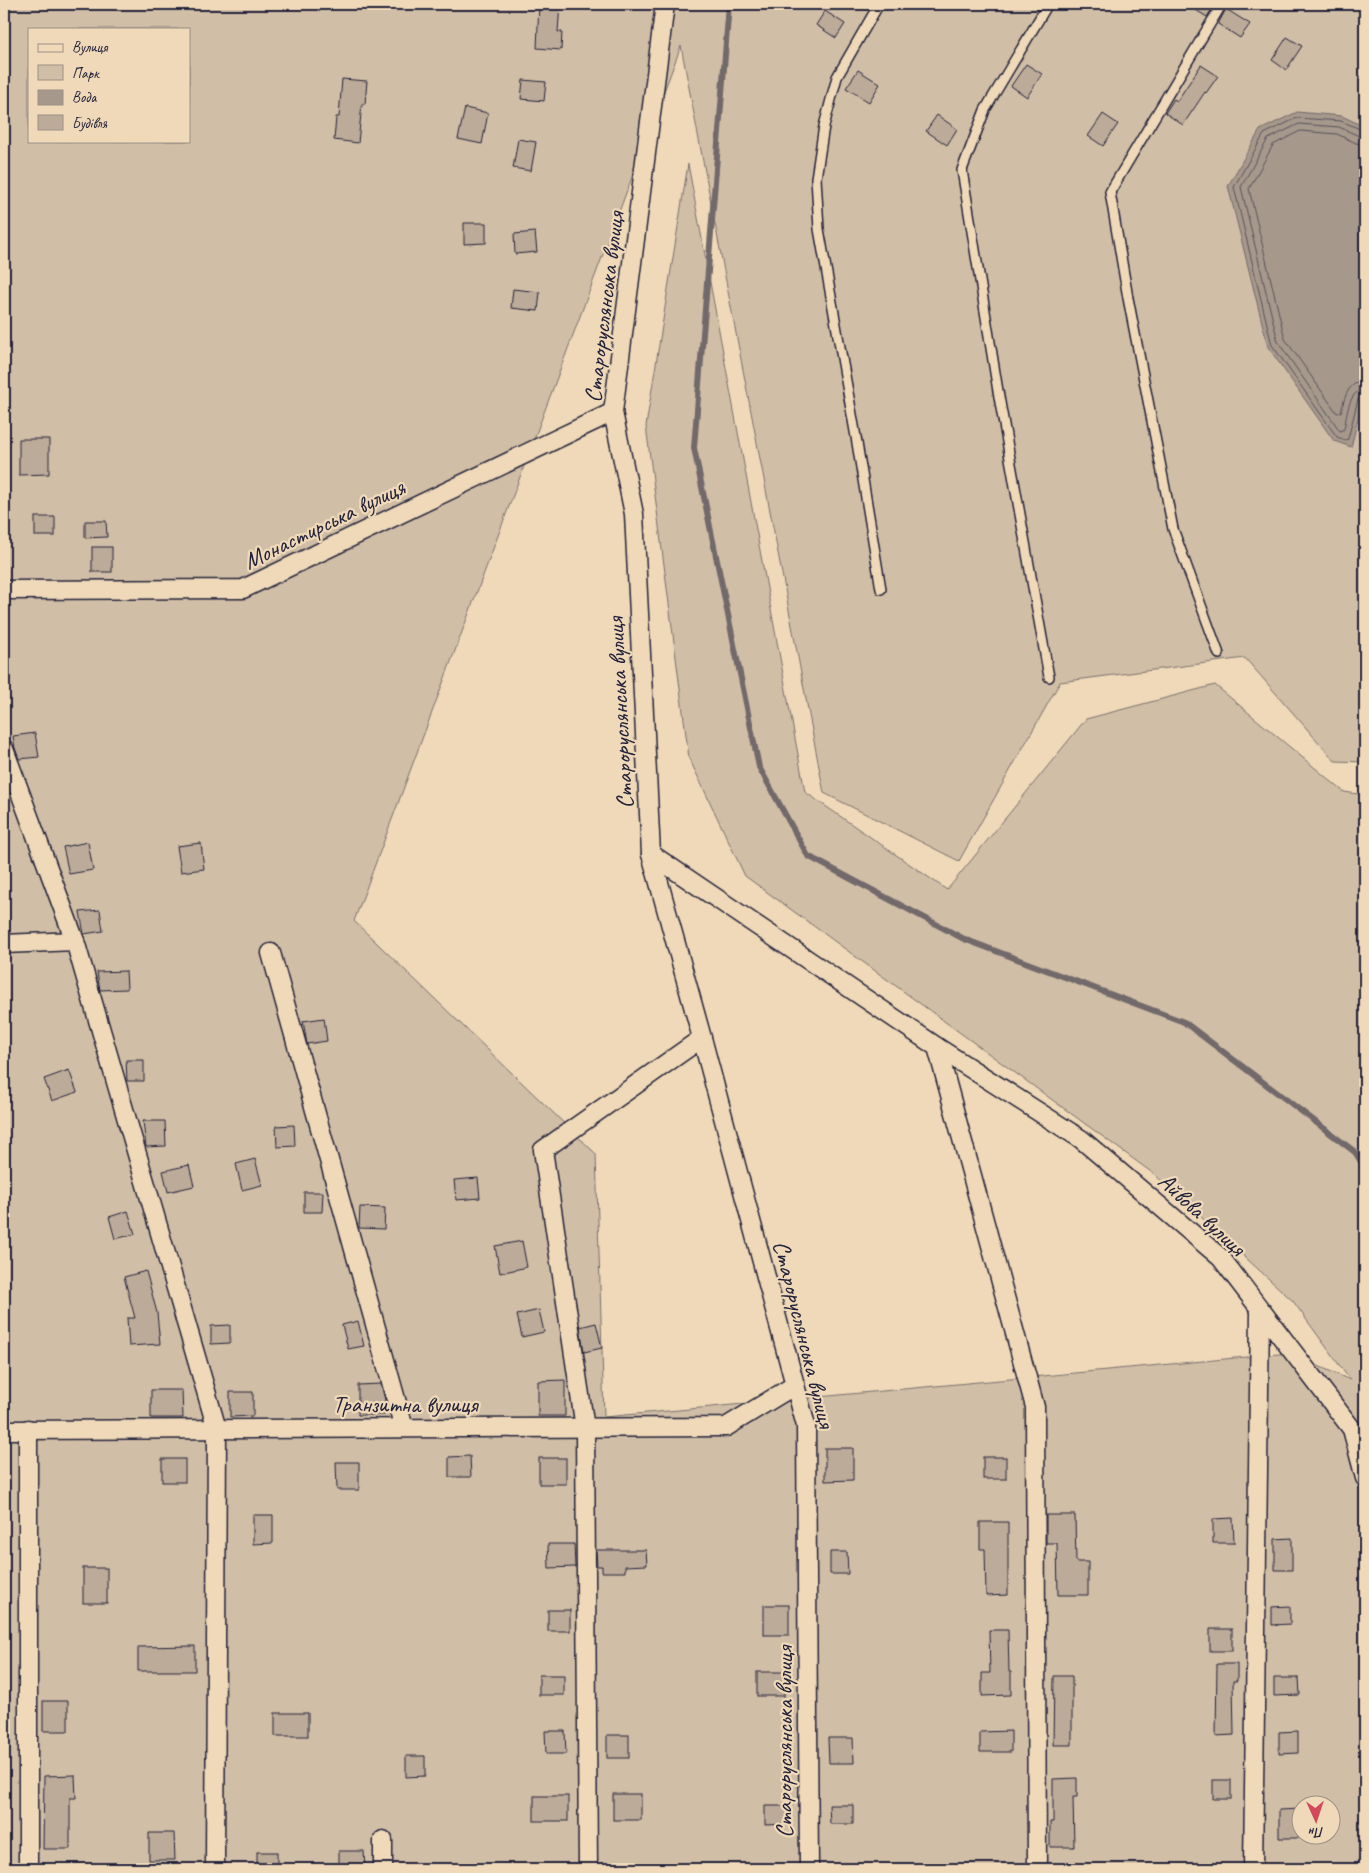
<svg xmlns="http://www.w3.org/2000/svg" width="1369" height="1873" font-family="Caveat,sans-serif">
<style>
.green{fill:#d1bea6;stroke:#7a7070;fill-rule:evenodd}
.water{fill:#a6988b;stroke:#71696b}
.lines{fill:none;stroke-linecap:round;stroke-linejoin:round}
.shore{stroke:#57515b;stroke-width:1}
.stream{stroke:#71696b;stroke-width:6}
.building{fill:#bcab99;stroke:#22223b}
.service-casing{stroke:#22223b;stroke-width:12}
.minor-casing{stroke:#22223b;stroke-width:21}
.service{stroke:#efd9b8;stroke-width:9}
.minor{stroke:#efd9b8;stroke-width:18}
.labels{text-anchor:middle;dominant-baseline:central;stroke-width:4.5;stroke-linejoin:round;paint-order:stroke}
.street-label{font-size:24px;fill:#22223b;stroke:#efd9b8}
</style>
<rect width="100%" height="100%" fill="#efd9b8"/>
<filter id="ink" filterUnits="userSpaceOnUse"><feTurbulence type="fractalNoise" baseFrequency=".02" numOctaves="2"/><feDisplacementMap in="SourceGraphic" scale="10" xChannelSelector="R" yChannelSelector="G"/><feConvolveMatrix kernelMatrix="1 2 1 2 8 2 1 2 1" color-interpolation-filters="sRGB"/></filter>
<g filter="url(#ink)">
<path class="green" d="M 4,4 L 1365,4 L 1365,762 L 1335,761 L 1245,658 L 1060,682 L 959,861 L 824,793 L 681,46 L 354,921 L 596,1154 L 604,1417 L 1289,1353 L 1350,1380 L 1293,1301 L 1154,1174 L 745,876 L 689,758 L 646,426 L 688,164 L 805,792 L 947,890 L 1086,719 L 1215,685 L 1344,792 L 1365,795 L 1365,1869 L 4,1869 ZM 29,29 L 189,29 L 189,141 L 29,141 ZM 1302,1806 L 1332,1806 L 1332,1836 L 1302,1836 Z"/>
<path class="water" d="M 1297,112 L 1342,116 L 1365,127 L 1365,391 L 1351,447 L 1334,441 L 1268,347 L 1228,186 L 1260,130 Z"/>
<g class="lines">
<g class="shore">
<path d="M 1365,131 L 1341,121 L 1297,118 L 1264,134 L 1234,187 L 1272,345 L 1337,437 L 1345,440 L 1348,439 L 1358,399 L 1361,396 L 1365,395"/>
<path d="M 1365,137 L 1359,136 L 1339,127 L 1299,124 L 1268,139 L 1241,187 L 1278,342 L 1340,431 L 1344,429 C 1347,416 1348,390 1365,389"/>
<path d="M 1365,145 L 1356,143 L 1337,134 L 1300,131 L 1273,145 L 1249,189 L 1285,339 L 1337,413 L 1341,412 C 1345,397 1347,382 1365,381"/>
</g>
<path class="stream" d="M 729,4 L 694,448 L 759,767 L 808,856 L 964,939 L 1184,1022 L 1355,1152 L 1365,1168"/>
</g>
<g class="building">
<path d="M 539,4 L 560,4 L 558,32 L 562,32 L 561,50 L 537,48 Z"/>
<path d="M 1186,4 L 1215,4 L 1207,17 Z"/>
<path d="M 1226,9 L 1250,24 L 1240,38 L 1218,24 Z"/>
<path d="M 825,11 L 845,24 L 836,38 L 816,25 Z"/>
<path d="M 1287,37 L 1302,46 L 1286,70 L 1272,60 Z"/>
<path d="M 1026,64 L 1042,74 L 1027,97 L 1011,86 Z"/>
<path d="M 1201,65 L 1218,76 L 1206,93 L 1205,92 L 1183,125 L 1165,113 L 1174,99 L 1177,101 Z"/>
<path d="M 858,70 L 880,84 L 869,102 L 846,88 Z"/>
<path d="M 342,79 L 367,81 L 365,104 L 362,104 L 358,143 L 334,140 L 336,117 L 339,117 Z"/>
<path d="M 523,80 L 546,82 L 544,101 L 521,99 Z"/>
<path d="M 465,108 L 488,113 L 482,144 L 458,139 Z"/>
<path d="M 1103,114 L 1118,124 L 1103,146 L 1088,136 Z"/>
<path d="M 937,115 L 957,129 L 947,145 L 926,131 Z"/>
<path d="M 518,139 L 536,142 L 531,171 L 513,168 Z"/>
<path d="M 464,223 L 486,223 L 486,243 L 464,244 Z"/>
<path d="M 535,232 L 537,252 L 515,254 L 514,234 Z"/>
<path d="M 513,289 L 540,292 L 538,311 L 511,308 Z"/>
<path d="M 19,439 L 49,439 L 49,474 L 19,475 Z"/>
<rect x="35" y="517" width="20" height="19"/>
<path d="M 85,521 L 106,521 L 107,537 L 85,538 Z"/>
<rect x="92" y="547" width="20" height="25"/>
<path d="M 35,733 L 39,757 L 19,759 L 15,748 L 13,736 Z"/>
<path d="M 88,842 L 93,870 L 69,874 L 63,847 Z"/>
<path d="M 201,843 L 204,869 L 181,872 L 177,846 Z"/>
<path d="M 100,910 L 103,931 L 84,934 L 80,912 Z"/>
<path d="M 126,971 L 127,989 L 100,990 L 97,972 Z"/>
<path d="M 324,1018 L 327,1041 L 307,1044 L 303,1021 Z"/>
<path d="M 126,1060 L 144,1060 L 144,1081 L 127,1081 Z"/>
<path d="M 69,1070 L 77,1092 L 52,1101 L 44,1079 Z"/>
<path d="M 143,1121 L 165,1121 L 166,1146 L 146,1147 Z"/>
<path d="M 294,1125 L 295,1146 L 277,1147 L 276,1126 Z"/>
<path d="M 255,1159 L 262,1185 L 242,1190 L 236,1164 Z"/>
<path d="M 189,1165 L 194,1186 L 168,1192 L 163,1171 Z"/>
<path d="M 478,1178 L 480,1198 L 456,1200 L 454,1180 Z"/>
<path d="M 304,1192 L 323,1192 L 322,1212 L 304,1212 Z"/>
<path d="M 360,1207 L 385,1208 L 384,1229 L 359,1228 Z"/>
<path d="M 128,1211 L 135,1234 L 115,1239 L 109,1217 Z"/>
<path d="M 522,1241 L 527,1267 L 500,1273 L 495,1246 Z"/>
<path d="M 146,1271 L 157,1313 L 160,1344 L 129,1346 L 127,1318 L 135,1318 L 124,1277 Z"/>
<path d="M 539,1310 L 544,1332 L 522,1337 L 517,1315 Z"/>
<path d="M 358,1321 L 364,1346 L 348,1349 L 342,1325 Z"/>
<path d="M 596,1323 L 602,1348 L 584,1352 L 580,1327 Z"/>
<path d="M 230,1325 L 230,1343 L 211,1344 L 211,1326 Z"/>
<path d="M 565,1380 L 565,1416 L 538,1416 L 538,1381 Z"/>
<path d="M 381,1384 L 385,1400 L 385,1415 L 358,1415 L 358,1385 Z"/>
<path d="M 151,1390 L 182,1390 L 183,1418 L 151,1418 Z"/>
<path d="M 230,1392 L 253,1392 L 253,1416 L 230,1417 Z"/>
<path d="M 825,1448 L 853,1448 L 853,1480 L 825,1481 Z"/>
<path d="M 470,1456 L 471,1477 L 449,1477 L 449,1457 Z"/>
<rect x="983" y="1457" width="23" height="22"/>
<rect x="539" y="1458" width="27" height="26"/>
<rect x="162" y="1459" width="23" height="23"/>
<path d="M 336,1462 L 359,1462 L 359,1490 L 337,1490 Z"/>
<path d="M 253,1515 L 273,1515 L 273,1543 L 253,1544 Z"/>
<path d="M 1046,1515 L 1075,1515 L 1076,1562 L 1088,1562 L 1088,1595 L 1058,1595 L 1057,1543 L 1046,1543 Z"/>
<path d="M 1233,1518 L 1234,1543 L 1213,1543 L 1213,1519 Z"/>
<path d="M 980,1522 L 1008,1522 L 1008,1595 L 986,1596 L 985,1549 L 980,1549 Z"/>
<path d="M 1292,1538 L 1292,1570 L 1275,1570 L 1275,1539 Z"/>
<path d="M 548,1544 L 574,1544 L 575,1567 L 549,1568 Z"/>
<path d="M 596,1550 L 646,1550 L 647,1565 L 625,1566 L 625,1572 L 602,1572 L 602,1566 L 597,1566 Z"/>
<path d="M 830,1552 L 847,1552 L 848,1574 L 830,1574 Z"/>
<rect x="83" y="1568" width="24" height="35"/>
<rect x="764" y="1605" width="25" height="30"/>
<path d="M 1290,1606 L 1290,1624 L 1272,1625 L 1272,1607 Z"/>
<rect x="548" y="1610" width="22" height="21"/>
<rect x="1210" y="1629" width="22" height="22"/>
<path d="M 989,1630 L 1008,1630 L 1009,1672 L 1011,1672 L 1011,1695 L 982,1696 L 982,1673 L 990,1673 Z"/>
<path d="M 195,1646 L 195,1671 L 138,1671 L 138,1647 Z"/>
<path d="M 1217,1664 L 1237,1664 L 1237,1681 L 1233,1681 L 1234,1735 L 1216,1736 Z"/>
<rect x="757" y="1672" width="27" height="24"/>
<rect x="539" y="1675" width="25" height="20"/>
<path d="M 1054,1676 L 1072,1676 L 1072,1745 L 1053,1745 Z"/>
<path d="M 1274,1678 L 1299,1678 L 1300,1695 L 1274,1696 Z"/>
<rect x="43" y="1701" width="25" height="30"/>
<rect x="275" y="1713" width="33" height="23"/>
<path d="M 545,1731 L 565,1731 L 566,1754 L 546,1754 Z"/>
<path d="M 1011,1731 L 1011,1752 L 980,1752 L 980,1732 Z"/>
<path d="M 1298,1731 L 1298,1753 L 1279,1754 L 1279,1732 Z"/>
<rect x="607" y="1735" width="22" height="23"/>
<path d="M 828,1738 L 853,1738 L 854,1763 L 829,1763 Z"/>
<path d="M 406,1756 L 425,1756 L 425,1776 L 406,1777 Z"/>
<path d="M 75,1775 L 76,1798 L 70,1798 L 70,1849 L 43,1849 L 44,1776 Z"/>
<path d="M 1077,1778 L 1077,1797 L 1073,1797 L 1074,1847 L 1050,1847 L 1050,1822 L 1053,1822 L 1053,1779 Z"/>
<rect x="1213" y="1780" width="18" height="19"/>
<rect x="613" y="1794" width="28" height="26"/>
<rect x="534" y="1796" width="34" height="25"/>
<path d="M 829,1805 L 853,1805 L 853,1824 L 830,1824 Z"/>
<path d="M 765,1806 L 790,1806 L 790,1824 L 765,1825 Z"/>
<path d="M 1302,1809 L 1302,1838 L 1279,1838 L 1279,1810 Z"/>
<path d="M 149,1833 L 174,1833 L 175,1860 L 149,1860 Z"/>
<path d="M 339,1851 L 364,1851 L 365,1869 L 339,1869 Z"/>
<rect x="257" y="1852" width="20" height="17"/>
</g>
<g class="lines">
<defs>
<g id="service">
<path d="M 879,4 L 837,77 L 824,126 L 816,178 L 819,229 L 856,437 L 881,589"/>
<path d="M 1048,4 L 985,110 L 962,170 L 998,391 L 1049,677"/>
<path d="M 1219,654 L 1173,529 L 1128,298 L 1110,192 L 1222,4"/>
</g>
<g id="minor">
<path d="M 665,4 L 613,412 L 634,514 L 651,854 L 937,1047 L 1081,1139 L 1221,1258 L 1352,1429 L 1365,1478"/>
<path d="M 4,590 L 243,589 L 613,412"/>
<path d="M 4,749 L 75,941 L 217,1429 L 215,1869"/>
<path d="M 651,854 L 702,1038 L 806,1426 L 809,1869"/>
<path d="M 4,944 L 75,941"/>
<path d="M 271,953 L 404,1428"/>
<path d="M 937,1047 L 1035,1407 L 1037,1869"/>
<path d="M 28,1429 L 28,1869"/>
<path d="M 4,1430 L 726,1427 L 795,1385"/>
<path d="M 383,1840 L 383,1869"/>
<path d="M 588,1869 L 585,1428 L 543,1150 L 702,1038"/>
<path d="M 1253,1869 L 1260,1310"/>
</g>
</defs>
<use href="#service" class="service-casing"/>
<use href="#minor" class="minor-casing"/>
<use href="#service" class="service"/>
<use href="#minor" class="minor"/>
</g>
</g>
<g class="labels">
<g class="street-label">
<text transform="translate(604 307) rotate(-83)">Староруслянська вулиця</text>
<text transform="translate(324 524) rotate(-26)">Монастирська вулиця</text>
<text transform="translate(620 713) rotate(-93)">Староруслянська вулиця</text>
<text transform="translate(1202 1214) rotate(43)">Айвова вулиця</text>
<text transform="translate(804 1334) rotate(76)">Староруслянська вулиця</text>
<text x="405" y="1404">Транзитна вулиця</text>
<text transform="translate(784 1742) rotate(-90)">Староруслянська вулиця</text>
</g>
</g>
<rect width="1369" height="1873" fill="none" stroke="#efd9b8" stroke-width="20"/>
<rect x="10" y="10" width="1349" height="1853" fill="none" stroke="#22223b" stroke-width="2" filter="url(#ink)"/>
<rect x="28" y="28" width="162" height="115" fill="#efd9b8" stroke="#9d9086"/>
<rect x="38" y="44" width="25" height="8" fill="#efd9b8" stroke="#9d9086"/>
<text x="72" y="52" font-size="15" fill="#22223b">Вулиця</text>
<rect x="38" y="65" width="25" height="15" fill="#d1bea6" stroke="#9d9086"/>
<text x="72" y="78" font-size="15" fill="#22223b">Парк</text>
<rect x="38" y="90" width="25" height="15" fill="#a6988b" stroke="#9d9086"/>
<text x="72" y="102" font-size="15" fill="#22223b">Вода</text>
<rect x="38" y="115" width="25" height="15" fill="#bcab99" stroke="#9d9086"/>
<text x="72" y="128" font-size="15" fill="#22223b">Будівля</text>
<g transform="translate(1316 1820) rotate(177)"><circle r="24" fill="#efd9b8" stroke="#9d9086"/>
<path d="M0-4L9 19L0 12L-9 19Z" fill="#d1495b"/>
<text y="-8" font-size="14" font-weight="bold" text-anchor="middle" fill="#22223b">Пн</text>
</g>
</svg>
